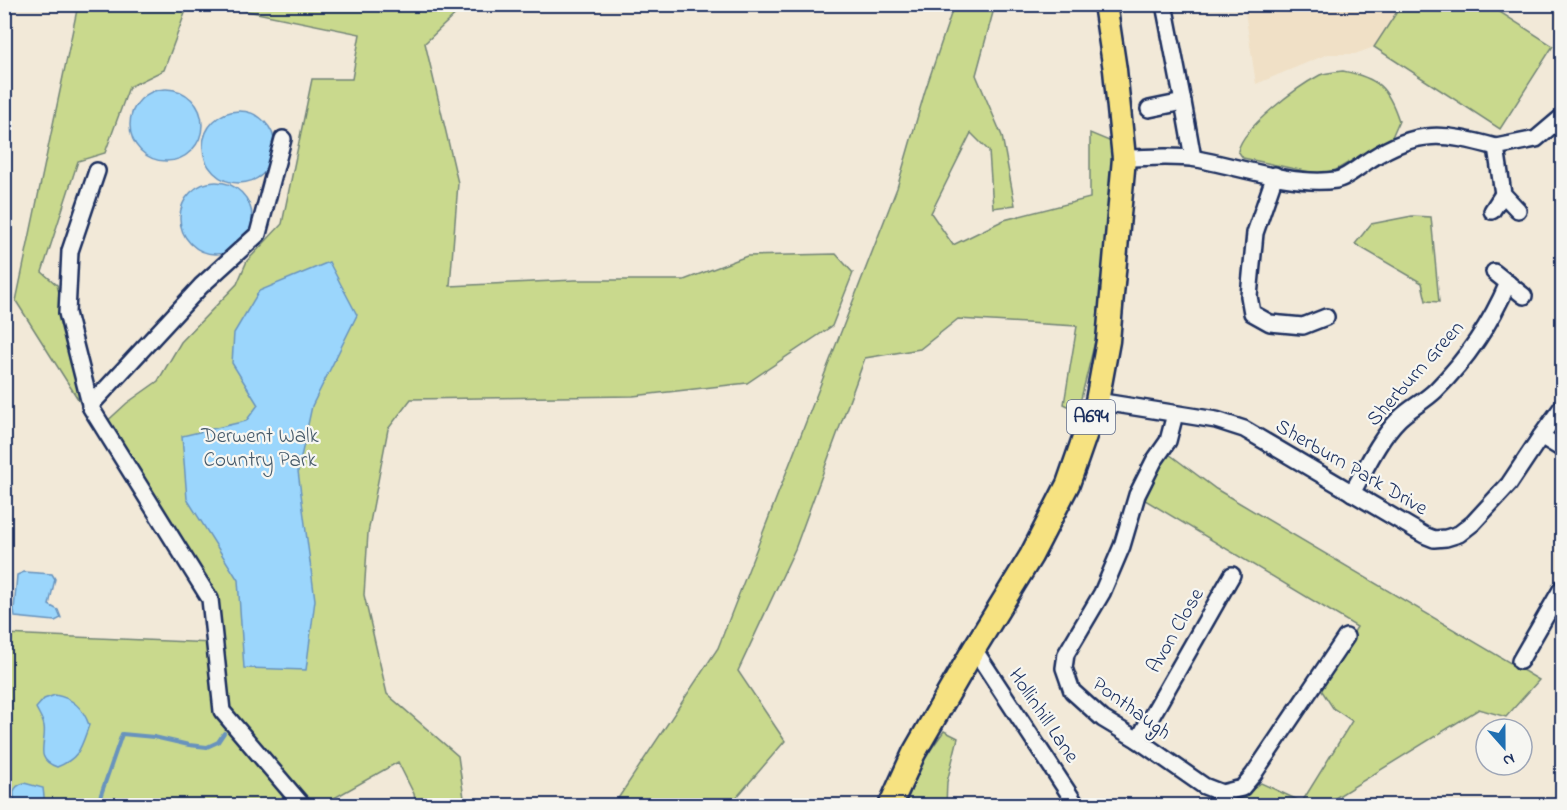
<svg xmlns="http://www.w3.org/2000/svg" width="1567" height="810" font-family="'Indie Flower',sans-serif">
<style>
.built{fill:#f0e0c6}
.green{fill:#c9d98d;stroke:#728476;stroke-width:1.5}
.water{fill:#9bd6fc;stroke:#6893bd;stroke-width:1.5}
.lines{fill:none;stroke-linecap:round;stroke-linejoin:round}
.stream{stroke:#6893bd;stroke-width:4}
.street-casing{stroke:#1b2f5e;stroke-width:20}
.primary-casing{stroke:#1b2f5e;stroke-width:27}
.street{stroke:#f6f6f2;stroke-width:15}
.primary{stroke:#f6e281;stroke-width:22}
.labels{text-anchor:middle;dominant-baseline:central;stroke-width:4.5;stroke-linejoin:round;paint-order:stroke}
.shield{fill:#f6f6f2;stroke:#5d6b8a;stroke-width:1.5}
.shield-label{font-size:20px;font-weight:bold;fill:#1b2f5e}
.street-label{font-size:21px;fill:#1b2f5e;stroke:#f6f6f2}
.park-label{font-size:21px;fill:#465a6a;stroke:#f6f6f2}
</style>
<rect width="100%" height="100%" fill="#f2e9d8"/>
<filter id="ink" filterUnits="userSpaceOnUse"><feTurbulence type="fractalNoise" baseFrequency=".0167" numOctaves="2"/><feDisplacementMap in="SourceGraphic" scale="12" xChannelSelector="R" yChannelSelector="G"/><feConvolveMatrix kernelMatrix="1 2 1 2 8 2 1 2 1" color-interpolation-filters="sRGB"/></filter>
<g filter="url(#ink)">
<path class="built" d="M 1244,5 L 1489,5 L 1553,46 L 1500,129 L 1374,47 L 1355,54 L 1328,54 L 1256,84 Z"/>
<g class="green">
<path d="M 1402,4 L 1489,5 L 1553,46 L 1500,129 L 1374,47 Z"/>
<path d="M 78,5 L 188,5 L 164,70 L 129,87 L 105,153 L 78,161 L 42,272 L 57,285 L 90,408 L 83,407 L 16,301 Z"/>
<path d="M 217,5 L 465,5 L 425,43 L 458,183 L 450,286 L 575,280 L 684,280 L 747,256 L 836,254 L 853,273 L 832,326 L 747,383 L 633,396 L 411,399 L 388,429 L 368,533 L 364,595 L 387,694 L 458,756 L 465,805 L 416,805 L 414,794 L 398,762 L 322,805 L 5,806 L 5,634 L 213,643 L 209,599 L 101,427 L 127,403 L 158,381 L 181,342 L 237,284 L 247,261 L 282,224 L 312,79 L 352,79 L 360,34 Z"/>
<path d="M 954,5 L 995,5 L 976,75 L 1002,136 L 1015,205 L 993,208 L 989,151 L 971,133 L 931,213 L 953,245 L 1004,220 L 1090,198 L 1090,133 L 1114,143 L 1108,201 L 1100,321 L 1078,411 L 1064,404 L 1077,326 L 958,319 L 920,349 L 865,358 L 795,549 L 738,671 L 785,741 L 730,805 L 613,806 L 718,648 L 897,188 L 925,91 Z"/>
<path d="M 1343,71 C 1378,78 1388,87 1399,121 L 1392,137 L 1336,170 L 1319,174 L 1243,158 L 1238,151 C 1243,127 1297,87 1320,75 C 1327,72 1336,72 1343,71 Z"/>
<path d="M 1412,216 L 1431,217 L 1439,302 L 1426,301 L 1422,283 L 1355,244 L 1371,224 Z"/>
<path d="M 1169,454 L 1216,489 L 1539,680 L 1506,717 L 1479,709 L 1324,805 L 1217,805 L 1219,802 C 1236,803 1248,793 1261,783 L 1302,802 L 1352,721 L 1333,708 L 1320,688 L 1357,627 L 1145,500 L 1153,475 Z"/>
<path d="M 944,731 L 958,738 L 947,782 L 946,805 L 905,805 L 924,759 Z"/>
</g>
<g class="water">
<circle cx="166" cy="125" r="36"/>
<circle cx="239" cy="147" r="36"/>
<circle cx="216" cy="218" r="36"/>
<path d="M 329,262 L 357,315 L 312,406 L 298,471 L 315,600 L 306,670 L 244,668 L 238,580 L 187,499 L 182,436 L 246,421 L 258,405 L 232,363 L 234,333 L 259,291 Z"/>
<path d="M 24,572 L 52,574 L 55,579 L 49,605 L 58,610 L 61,618 L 55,621 L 15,617 L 14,610 L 17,575 Z"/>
<path d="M 55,695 C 73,698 83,708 89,725 C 81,747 80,758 57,767 C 33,759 47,743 44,726 C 43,720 39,714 36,708 L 44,699 Z"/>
<path d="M 24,783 L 43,788 L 45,805 L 16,805 C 13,794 11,787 24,783 Z"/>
</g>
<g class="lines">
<path class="stream" d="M 97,806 L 122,734 L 154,737 L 189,745 L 207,747 L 218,742 L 224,733"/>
<defs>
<g id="street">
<path d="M 1183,102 L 1193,158"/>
<path d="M 1149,109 L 1183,102 L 1164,4"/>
<path d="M 1124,158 C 1147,158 1173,155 1197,159 C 1240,167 1292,186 1336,180 C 1347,178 1361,165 1371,159 C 1417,129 1445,133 1496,147"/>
<path d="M 97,171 L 70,251 L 67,313 L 91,408 L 210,599 L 222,711 L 303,806"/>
<path d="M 1275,175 L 1255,233 L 1249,296 L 1252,313 L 1270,323 L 1303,326 L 1326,317"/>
<path d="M 1518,210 L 1503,194 L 1496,147 L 1536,139 L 1562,117"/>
<path d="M 1492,211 L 1503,194"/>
<path d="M 1494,272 L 1524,296"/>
<path d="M 1097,401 L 1216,420 L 1244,429 L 1424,535 L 1434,539 L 1446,538 L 1459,534 L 1473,523 L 1509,484 L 1541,436 L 1562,449"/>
<path d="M 90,406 L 201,286 L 258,234 L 283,139"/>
<path d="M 1175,414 L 1168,441 L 1154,461 L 1137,495 L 1122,546 L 1102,593 L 1066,654 L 1064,668 L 1072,691 L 1103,719 L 1138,740 L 1204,786 L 1222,793 L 1242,788 L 1253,775 L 1346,637"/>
<path d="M 1541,436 L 1562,407"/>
<path d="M 1352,493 C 1366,468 1379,439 1399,419 C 1410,408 1425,401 1436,390 C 1467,359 1491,323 1508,283"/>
<path d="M 974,649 L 1077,806"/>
<path d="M 1520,661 L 1562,588"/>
<path d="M 1138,740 L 1232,575"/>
</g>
<path id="primary" d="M 890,806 L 914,753 L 974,649 L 1031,556 L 1068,484 L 1097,401 L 1108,341 L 1124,158 L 1115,70 L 1105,4"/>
</defs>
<use href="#street" class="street-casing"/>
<use href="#primary" class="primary-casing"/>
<use href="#street" class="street"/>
<use href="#primary" class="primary"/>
</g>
</g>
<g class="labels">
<rect class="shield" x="1067" y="400" width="48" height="34" rx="4.5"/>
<g class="shield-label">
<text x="1091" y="417">A694</text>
</g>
<g class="street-label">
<text transform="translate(1416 374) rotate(-48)">Sherburn Green</text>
<text transform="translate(1351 468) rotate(30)">Sherburn Park Drive</text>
<text transform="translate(1176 631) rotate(-60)">Avon Close</text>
<text transform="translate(1131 709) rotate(36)">Ponthaugh</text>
<text transform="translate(1043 716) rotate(56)">Hollinhill Lane</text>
</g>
<g class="park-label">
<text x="260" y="437">Derwent Walk<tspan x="260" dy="24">Country Park</tspan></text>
</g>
</g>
<rect width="1567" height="810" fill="none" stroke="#f6f6f2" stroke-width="24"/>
<rect x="12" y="12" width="1543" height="786" fill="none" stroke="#1b2f5e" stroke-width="2" filter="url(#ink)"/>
<g transform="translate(1504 747) rotate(159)"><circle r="28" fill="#f6f6f2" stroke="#9ea6b7" stroke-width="1.5"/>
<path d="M0-4.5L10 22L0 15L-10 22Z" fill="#1f6fb2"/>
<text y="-9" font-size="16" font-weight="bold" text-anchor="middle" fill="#1b2f5e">N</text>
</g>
</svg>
